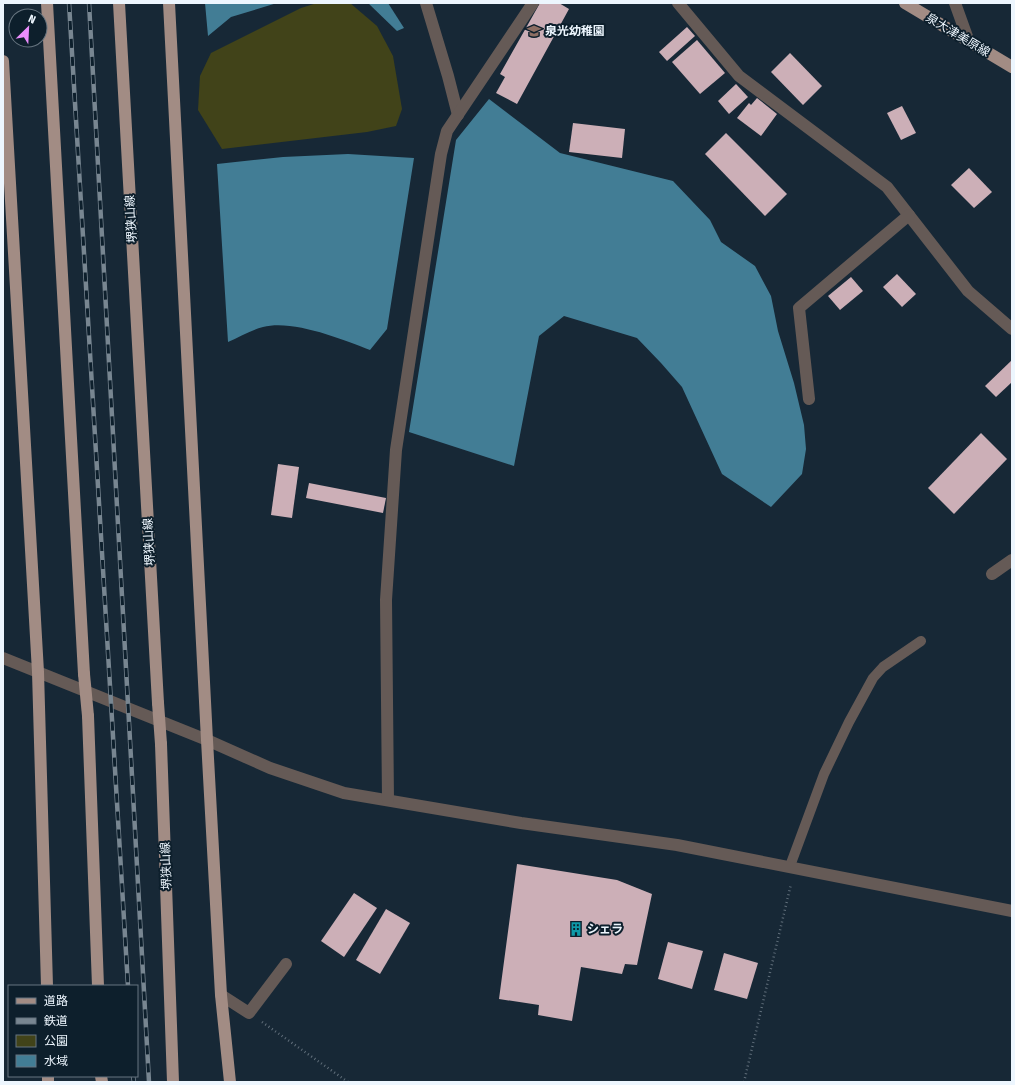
<svg xmlns="http://www.w3.org/2000/svg" width="1015" height="1085" font-family="'Fira Sans Condensed','Noto Sans JP',sans-serif">
<style>
.green{fill:#414319}
.water{fill:#427d95}
.building{fill:#ccafb7}
.lines{fill:none;stroke-linecap:round;stroke-linejoin:round}
.path{stroke:#606e7a;stroke-width:2.5;stroke-dasharray:1 3;stroke-linecap:butt}
.lane{stroke:#655a56;stroke-width:10}
.street{stroke:#655a56;stroke-width:12}
.primary{stroke:#a28c84;stroke-width:12}
.rail-casing{stroke:#788691;stroke-width:4.5}
.rail{stroke:#0d1f2c;stroke-width:3;stroke-dasharray:9;stroke-linecap:butt}
.primary-bridge{stroke:#a28c84;stroke-width:12}
.labels{text-anchor:middle;dominant-baseline:central;stroke-width:4;stroke-linejoin:round;paint-order:stroke}
.poi-label{font-size:12px;font-weight:bold;fill:#edf6fe;stroke:#0d1f2c;text-anchor:start}
.street-label{font-size:12px;fill:#edf6fe;stroke:#0d1f2c}
</style>
<rect width="100%" height="100%" fill="#172836"/>
<path class="green" d="M 317,3 L 350,3 L 377,26 L 393,56 L 402,109 L 396,126 L 367,132 L 222,149 L 198,110 L 200,76 L 211,53 L 301,8 Z"/>
<g class="water">
<path d="M 205,3 L 277,3 L 231,17 L 208,36 Z"/>
<path d="M 368,3 L 388,3 L 404,28 L 397,31 Z"/>
<path d="M 489,99 L 560,153 L 673,181 L 710,220 L 721,242 L 755,266 L 771,296 L 778,331 L 794,383 L 804,425 L 806,449 L 802,474 L 771,507 L 722,474 L 682,387 L 661,363 L 637,338 L 564,316 L 539,336 L 514,466 L 409,432 L 456,140 Z"/>
<path d="M 348,154 L 414,158 L 387,329 L 370,350 C 342,339 292,319 263,327 C 251,330 239,337 228,342 L 217,164 L 283,157 Z"/>
</g>
<g class="building">
<path d="M 540,3 L 559,3 L 569,9 L 517,104 L 496,93 L 505,77 L 500,74 Z"/>
<path d="M 687,27 L 695,36 L 667,61 L 659,52 Z"/>
<path d="M 697,40 L 725,73 L 700,94 L 672,62 Z"/>
<path d="M 790,53 L 822,86 L 803,105 L 771,72 Z"/>
<path d="M 736,84 L 748,97 L 729,114 L 718,101 Z"/>
<path d="M 757,98 L 777,114 L 761,136 L 737,118 L 749,103 L 751,105 Z"/>
<path d="M 902,106 L 916,133 L 901,140 L 887,113 Z"/>
<path d="M 573,123 L 625,129 L 622,158 L 569,152 Z"/>
<path d="M 726,133 L 787,194 L 765,216 L 705,154 Z"/>
<path d="M 969,168 L 992,192 L 974,208 L 951,185 Z"/>
<path d="M 897,274 L 916,294 L 902,307 L 883,287 Z"/>
<path d="M 851,277 L 863,291 L 840,310 L 828,296 Z"/>
<path d="M 1012,360 L 1012,382 L 996,397 L 985,386 Z"/>
<path d="M 981,433 L 1007,459 L 954,514 L 928,488 Z"/>
<path d="M 278,464 L 299,467 L 292,518 L 271,515 Z"/>
<path d="M 309,483 L 386,498 L 383,513 L 306,498 Z"/>
<path d="M 517,864 L 617,880 L 652,894 L 637,965 L 625,964 L 622,974 L 581,967 L 572,1021 L 538,1015 L 539,1005 L 499,999 Z"/>
<path d="M 354,893 L 377,908 L 344,957 L 321,941 Z"/>
<path d="M 386,909 L 410,923 L 380,974 L 356,960 Z"/>
<path d="M 668,942 L 703,951 L 692,989 L 658,979 Z"/>
<path d="M 724,953 L 758,963 L 747,999 L 714,990 Z"/>
</g>
<g class="lines">
<g class="path">
<path d="M 262,1022 L 348,1082"/>
<path d="M 744,1082 L 791,884"/>
</g>
<path class="lane" d="M 790,866 L 824,774 L 849,722 L 873,678 L 883,667 L 921,641"/>
<g class="street">
<path d="M 426,3 L 448,76 L 458,115"/>
<path d="M 678,3 L 739,76 L 887,187 L 968,291 L 1012,329"/>
<path d="M 955,3 L 969,42"/>
<path d="M 809,399 L 799,308 L 909,215"/>
<path d="M 992,574 L 1012,560"/>
<path d="M 3,658 L 207,740 L 270,768 L 344,793 L 521,823 L 677,845 L 1012,911"/>
<path d="M 388,800 L 386,600 L 396,450 L 441,154 L 447,131 L 533,3"/>
<path d="M 221,995 L 249,1013 L 286,964"/>
</g>
<g class="primary">
<path d="M 47,3 L 84,674"/>
<path d="M 119,3 L 158,703"/>
<path d="M 169,3 L 207,740 L 221,995 L 230,1082"/>
<path d="M 905,3 L 1012,67"/>
<path d="M 3,61 L 38,672 L 47,986"/>
<path d="M 88,716 L 98,986"/>
<path d="M 161,744 L 173,1082"/>
<path d="M 48,1076 L 48,1082"/>
<path d="M 101,1076 L 102,1082"/>
</g>
<defs>
<g id="rail">
<path d="M 69,3 L 128,986"/>
<path d="M 89,3 L 149,1082"/>
<path d="M 133,1076 L 134,1082"/>
</g>
</defs>
<use href="#rail" class="rail-casing"/>
<use href="#rail" class="rail"/>
<g class="primary-bridge">
<path d="M 84,674 L 88,716"/>
<path d="M 158,703 L 161,744"/>
</g>
</g>
<defs>
<symbol id="school-bare" viewBox="-9 -9 18 18"><path d="M0-5L7-2L0 1L-7-2ZM-4 1L0 2.5L4 1V4Q0 6-4 4Z" fill="#8d6e63" stroke="#0d1f2c" stroke-width="2.5" paint-order="stroke"/></symbol>
<symbol id="building-bare" viewBox="-9 -9 18 18"><path d="M-4-6H4V6H1V3H-1V6H-4ZM-2.5-4.3h1.7v1.8h-1.7ZM.8-4.3h1.7v1.8H.8ZM-2.5-1h1.7V.8h-1.7ZM.8-1h1.7V.8H.8Z" fill="#0f9aa8" stroke="#0d1f2c" stroke-width="2.5" paint-order="stroke"/></symbol>
</defs>
<g fill-rule="evenodd">
<use href="#school-bare" x="524" y="21" width="20" height="20"/>
<use href="#building-bare" x="566" y="919" width="20" height="20"/>
</g>
<g class="labels">
<g class="poi-label">
<text x="545" y="31">泉光幼稚園</text>
<text x="587" y="929">シェラ</text>
</g>
<g class="street-label">
<text transform="translate(958 35) rotate(31)">泉大津美原線</text>
<text transform="translate(131 219) rotate(-93)">堺狭山線</text>
<text transform="translate(149 542) rotate(-93)">堺狭山線</text>
<text transform="translate(166 866) rotate(-92)">堺狭山線</text>
</g>
</g>
<rect width="1015" height="1085" fill="none" stroke="#edf6fe" stroke-width="8"/>
<rect x="8" y="985" width="130" height="92" fill="#0d1f2c" stroke="#677580"/>
<rect x="16" y="998" width="20" height="6" fill="#a28c84" stroke="#677580"/>
<text x="44" y="1005" font-size="12" fill="#edf6fe">道路</text>
<rect x="16" y="1018" width="20" height="6" fill="#788691" stroke="#677580"/>
<text x="44" y="1025" font-size="12" fill="#edf6fe">鉄道</text>
<rect x="16" y="1035" width="20" height="12" fill="#414319" stroke="#677580"/>
<text x="44" y="1045" font-size="12" fill="#edf6fe">公園</text>
<rect x="16" y="1055" width="20" height="12" fill="#427d95" stroke="#677580"/>
<text x="44" y="1065" font-size="12" fill="#edf6fe">水域</text>
<g transform="translate(28 28) rotate(24)"><circle r="19" fill="#0d1f2c" stroke="#677580"/>
<path d="M0-3L7 15L0 10L-7 15Z" fill="#ea8dfc"/>
<text y="-6" font-size="11" font-weight="bold" text-anchor="middle" fill="#edf6fe">N</text>
</g>
</svg>
